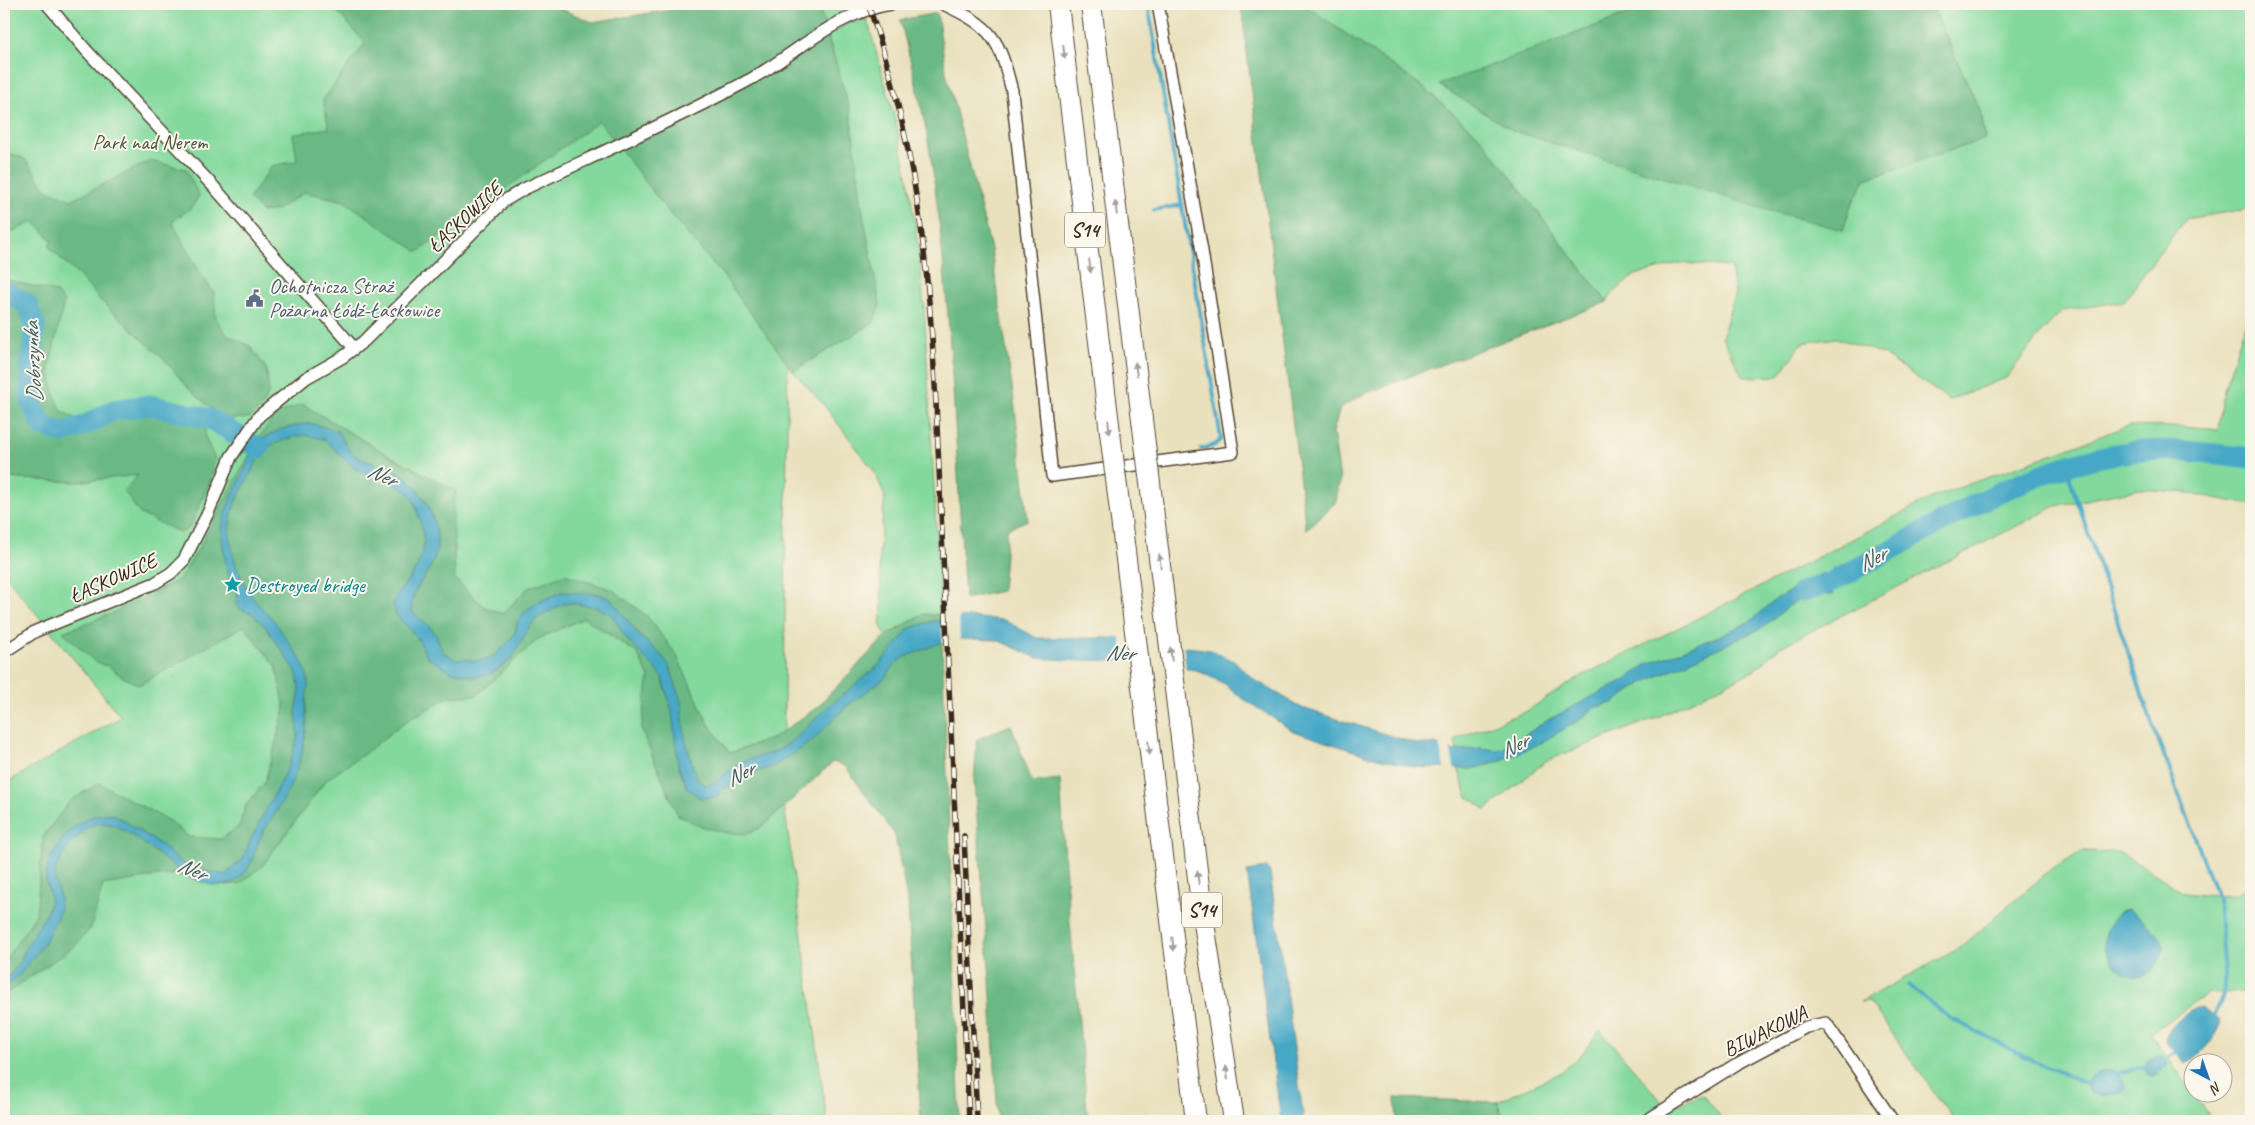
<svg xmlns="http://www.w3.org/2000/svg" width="2255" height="1125" font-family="Caveat,sans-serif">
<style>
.green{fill:#83d99d;stroke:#5f825e}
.forest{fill:#6ab984;stroke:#527251}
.water{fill:#46a8c6;stroke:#406972}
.pier{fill:#e9e1bd}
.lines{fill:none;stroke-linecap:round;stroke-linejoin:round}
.stream{stroke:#46a8c6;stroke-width:4}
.river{stroke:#46a8c6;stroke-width:21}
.minor-casing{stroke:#554536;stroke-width:14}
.motorway-casing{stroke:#554536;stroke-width:22}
.minor{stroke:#fff;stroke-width:11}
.motorway{stroke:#fff;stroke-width:20}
.rail-casing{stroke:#3b2a1e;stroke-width:5.5}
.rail{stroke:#fbf7ec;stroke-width:4;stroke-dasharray:11;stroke-linecap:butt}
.motorway-bridge-casing{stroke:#554536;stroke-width:22;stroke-linecap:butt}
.motorway-bridge{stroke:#fff;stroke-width:20}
.oneway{fill:#a79f9a}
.labels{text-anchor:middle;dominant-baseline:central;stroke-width:4;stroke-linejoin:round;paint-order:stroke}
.shield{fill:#fbf7ec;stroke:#75685c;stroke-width:1}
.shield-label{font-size:20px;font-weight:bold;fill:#3b2a1e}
.park-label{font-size:21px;fill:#4d563e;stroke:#fbf7ec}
.street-label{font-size:21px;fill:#3b2a1e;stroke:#fbf7ec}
.service-label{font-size:21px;fill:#4e5e75;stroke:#fbf7ec;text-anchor:start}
.culture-label{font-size:21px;fill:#0d838f;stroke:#fbf7ec;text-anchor:start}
.water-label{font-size:22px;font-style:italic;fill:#3f5c61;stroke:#fbf7ec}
</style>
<rect width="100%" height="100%" fill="#fbf7ec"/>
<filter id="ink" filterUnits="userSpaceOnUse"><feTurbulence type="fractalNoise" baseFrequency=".02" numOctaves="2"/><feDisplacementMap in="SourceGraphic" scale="10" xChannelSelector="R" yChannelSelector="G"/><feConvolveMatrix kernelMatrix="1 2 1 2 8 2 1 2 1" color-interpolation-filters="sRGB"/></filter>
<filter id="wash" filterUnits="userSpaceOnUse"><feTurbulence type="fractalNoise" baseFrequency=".0096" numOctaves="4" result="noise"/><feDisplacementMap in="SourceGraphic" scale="20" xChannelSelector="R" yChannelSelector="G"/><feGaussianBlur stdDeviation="1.12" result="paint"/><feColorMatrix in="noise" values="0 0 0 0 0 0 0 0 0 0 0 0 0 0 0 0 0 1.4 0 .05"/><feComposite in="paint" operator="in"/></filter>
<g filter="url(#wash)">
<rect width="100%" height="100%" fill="#e9e1bd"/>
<g class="green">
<path d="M 4,4 L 334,4 L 732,89 L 788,338 L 783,797 L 827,1121 L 4,1121 L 4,784 L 121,717 L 4,574 Z"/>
<path d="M 821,4 L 862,4 L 862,5 L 846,12 L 824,25 L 819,7 Z"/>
<path d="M 1303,4 L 1654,4 L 1440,85 L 1843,230 L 1850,208 L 1865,179 L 1985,138 L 1981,113 L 1931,4 L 2251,4 L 2251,206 L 2242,210 L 2185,219 L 2124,301 L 2062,311 L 2042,332 L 2006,378 L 1949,400 L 1883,354 L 1836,338 L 1802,343 L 1779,376 L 1743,377 L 1722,337 L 1735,293 L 1731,267 L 1680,263 L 1635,275 L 1612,294 L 1607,302 L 1480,137 L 1423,87 Z"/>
<path d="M 867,19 L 896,123 L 909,184 L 918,245 L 924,306 L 941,616 L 924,614 L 886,636 L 880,624 L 882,610 L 879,554 L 885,496 L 874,471 L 824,405 L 793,371 L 873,323 L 850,110 L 828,36 L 852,20 L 854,23 Z"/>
<path d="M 2251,306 L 2251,505 L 2190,493 L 2140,489 L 2056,506 L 1780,647 L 1753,671 L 1660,716 L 1546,761 L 1486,810 L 1467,796 L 1459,771 L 1455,739 L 1527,711 L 1576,679 L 1770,582 L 1931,498 L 2128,426 L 2212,428 L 2218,431 L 2224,390 Z"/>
<path d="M 2082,851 L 2118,852 L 2149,870 L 2184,893 L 2213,896 L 2235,895 L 2251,885 L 2251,967 L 2245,969 L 2243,992 L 2209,993 L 2150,1033 L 2213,1121 L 1955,1121 L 1869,1001 L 1860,1002 L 1960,948 L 2051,869 Z"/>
<path d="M 1600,1030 L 1667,1108 L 1703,1095 L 1724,1121 L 1505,1121 L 1497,1102 L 1560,1073 L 1581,1055 Z"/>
</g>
<g class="forest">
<path d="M 331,4 L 549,4 L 592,22 L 711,4 L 813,4 L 819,7 L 850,110 L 862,207 L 880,305 L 873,323 L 793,371 L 722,274 L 670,214 L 599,121 L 418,252 L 344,201 L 305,192 L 277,210 L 262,212 L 249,198 L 272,166 L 297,161 L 293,134 L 329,128 L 323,100 L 365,43 Z"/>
<path d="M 1241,4 L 1303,4 L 1423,87 L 1480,137 L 1607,302 L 1364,394 L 1340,408 L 1333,432 L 1340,479 L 1336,502 L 1306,530 Z"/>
<path d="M 1654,4 L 1931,4 L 1981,113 L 1985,139 L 1865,179 L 1850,208 L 1843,230 L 1764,209 L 1514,131 L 1439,85 Z"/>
<path d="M 937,13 L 946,72 L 991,249 L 1014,400 L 1028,520 L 1007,529 L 1002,591 L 965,599 C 956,457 952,313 933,172 C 926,120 913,70 900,20 Z"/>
<path d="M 4,151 L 25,159 L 46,189 L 71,200 L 150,161 L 186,169 L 199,196 L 191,208 L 172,222 L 200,273 L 214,292 L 216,319 L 227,335 L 250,346 L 266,368 L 269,391 L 263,405 L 250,418 L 227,419 L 210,407 L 190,390 L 164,359 L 100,300 L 82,279 L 49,247 L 52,241 L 34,221 L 12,232 L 4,219 Z"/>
<path d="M 4,279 L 56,292 L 64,302 L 49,368 L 54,392 L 61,410 L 74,418 L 88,418 L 105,408 L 141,397 L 187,405 L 210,413 L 205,428 L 205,437 L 215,459 L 211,479 L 190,527 L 181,533 L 140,514 L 124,491 L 138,475 L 76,482 L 4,478 L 4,391 L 11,354 L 7,338 L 4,334 Z"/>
<path d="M 302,404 L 383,452 L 456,491 L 453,506 L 455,579 L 483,606 L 503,614 L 528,588 L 565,574 L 613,590 L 647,616 L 676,654 L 709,725 L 730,753 L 774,738 L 817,707 L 886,636 L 924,614 L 941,616 L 960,1121 L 921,1121 L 908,904 L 895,835 L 845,766 L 833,762 L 762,827 L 747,834 L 726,833 L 697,825 L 677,814 L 641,729 L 649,677 L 637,653 L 584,618 L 538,639 L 477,695 L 449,697 L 403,723 L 364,754 L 326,780 L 263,865 L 240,884 L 223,885 L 172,874 L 103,885 L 91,928 L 75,946 L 4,995 L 4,962 L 36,915 L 43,837 L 70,801 L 99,783 L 169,821 L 189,837 L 221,839 L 239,826 L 246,805 L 265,782 L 285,708 L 276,666 L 244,626 L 139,685 L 121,676 L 110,667 L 94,661 L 63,632 L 115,612 L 179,580 L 196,553 L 259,437 L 277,414 Z"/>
<path d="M 1011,725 L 1032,782 L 1060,779 L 1066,878 L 1088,1121 L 998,1121 L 990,979 L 974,781 L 977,739 Z"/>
<path d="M 1395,1098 L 1497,1102 L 1505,1121 L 1397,1121 Z"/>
</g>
<g class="water">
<path d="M 303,424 L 314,424 L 337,431 C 344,439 345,448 354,455 C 366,463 381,464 394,470 C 421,482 442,523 436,553 C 431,575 409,588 412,611 C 430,630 433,623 443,652 L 457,660 L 464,659 L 475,661 L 490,659 L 506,645 L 515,633 L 517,623 L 524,612 L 536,603 L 561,592 L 598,594 L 611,599 L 638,634 L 663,657 L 669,665 L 681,701 L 685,738 L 692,764 L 698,780 L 703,784 L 708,785 L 716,782 L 738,763 L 777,751 L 794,740 L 830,705 L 877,667 L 910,628 L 933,621 L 969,617 L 1004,620 L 1037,638 L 1118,638 L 1211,650 L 1234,661 L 1255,680 L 1302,708 L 1417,744 L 1435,744 L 1453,751 L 1480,748 L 1498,750 L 1508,746 L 1548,720 L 1628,678 L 1647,664 L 1727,633 L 1752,620 L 1776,599 L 1823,573 L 1834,594 L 1830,595 L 1811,593 L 1790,605 L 1762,628 L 1651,679 L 1636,687 L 1615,702 L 1594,708 L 1581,719 L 1537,745 L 1492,764 L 1471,769 L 1414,767 L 1369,756 L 1293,731 L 1239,696 L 1225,684 L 1196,670 L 1130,662 L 1090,660 L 1080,661 L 1037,658 L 997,640 L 962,639 L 940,643 L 905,657 L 896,663 L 884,679 L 847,706 L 814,739 L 798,751 L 772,767 L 737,778 L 715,797 L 700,798 L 687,788 L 678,765 L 672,711 L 662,677 L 656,669 L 628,641 L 611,614 L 598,608 L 572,603 L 563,604 L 536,619 L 529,627 L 512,659 L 501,667 L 488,675 L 476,677 L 452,672 L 428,658 L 417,637 L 396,615 L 393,605 L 395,598 L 416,569 L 422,555 L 424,542 L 422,527 L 413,498 L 405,490 L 396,485 L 354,468 L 324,439 L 304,435 L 294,437 L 271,445 L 261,452 C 251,478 225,508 230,538 C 233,561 242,585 257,603 C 265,611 273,619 279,628 C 288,642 303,659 307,675 C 310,685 306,695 306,704 C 306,713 307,721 306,730 C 302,767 286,799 265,829 C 254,845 255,868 237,880 C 191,911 127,802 89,827 C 77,835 56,860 55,874 C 54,886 62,894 60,907 C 55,932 24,974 4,989 L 4,980 C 19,969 22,955 30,940 C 38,927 46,917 50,903 C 52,895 45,885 46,877 C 48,846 83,807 115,815 L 161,845 L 179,861 L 194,869 L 225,875 L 243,859 L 250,841 L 288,767 L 296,743 L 298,734 L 296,711 L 300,690 L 296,671 L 265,626 L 251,613 L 242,610 L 235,604 L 238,595 C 231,586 228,574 226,563 C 214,514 233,500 250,457 L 250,447 L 243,442 L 248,434 L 260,440 L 279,430 Z"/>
<path d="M 1267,868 L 1270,872 L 1304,1121 L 1281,1121 L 1247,871 Z"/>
<path d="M 2127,909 C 2136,914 2160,933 2163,943 C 2165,947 2162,950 2161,954 C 2159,957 2159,962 2157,965 C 2156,967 2151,970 2149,972 C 2134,982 2122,973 2113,962 C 2096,942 2107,928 2120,911 Z"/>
<path d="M 2201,1007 L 2219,1019 L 2221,1024 C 2216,1039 2199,1057 2185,1063 L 2167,1044 L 2165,1038 C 2172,1025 2186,1010 2201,1007 Z"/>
<path d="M 2156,1056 L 2162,1056 L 2167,1061 L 2168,1065 L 2156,1075 L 2151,1076 L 2144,1067 L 2147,1061 Z"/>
<path d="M 2111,1070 C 2119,1074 2123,1078 2125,1087 L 2123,1091 L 2103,1097 L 2089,1092 L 2086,1083 C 2093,1073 2099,1072 2111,1070 Z"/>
</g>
<g class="pier">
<path d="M 959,615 L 960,642 L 943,645 L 941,617 Z"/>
<path d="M 1121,636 L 1183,643 L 1186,671 L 1124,664 Z"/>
<path d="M 1439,743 L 1450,747 L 1455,772 L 1445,772 Z"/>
</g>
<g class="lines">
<g class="stream">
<path d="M 1148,4 L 1221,438 C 1217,447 1209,447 1201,449"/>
<path d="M 1154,210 L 1182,205"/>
<path d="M 2066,467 L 2150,718 L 2218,898 L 2225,988 L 2220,1003 L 2212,1018"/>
<path d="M 1908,985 L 1950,1018 L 2035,1062 L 2086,1083 L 2090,1082"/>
<path d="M 2164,1061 L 2178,1050"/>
<path d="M 2114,1074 L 2148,1066"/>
</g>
<g class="river">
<path d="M 4,290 L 28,305 L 35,326 L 30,372 L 31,403 L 43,426 L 62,433 L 86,425 L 114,410 L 149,405 L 210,419 L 259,448"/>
<path d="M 1802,592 C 1811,588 1822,586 1831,582 C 1927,534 2021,465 2131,452 C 2171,447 2211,454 2251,458"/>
</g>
</g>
</g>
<g filter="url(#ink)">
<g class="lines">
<defs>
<g id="minor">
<path d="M 47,4 L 86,50 L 214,187 L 354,348"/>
<path d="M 943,4 C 993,27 999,38 1012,91 L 1052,476 L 1233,452 L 1202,251 L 1158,4"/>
<path d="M 4,652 L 36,631 L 155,583 L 171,573 L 184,560 L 208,513 L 231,457 L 259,416 L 306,378 L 343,357 L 364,341 L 504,201 L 524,189 C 600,153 677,119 751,79 C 797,53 837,12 891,4"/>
<path d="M 1646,1121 L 1735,1065 L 1806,1027 L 1826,1023 L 1893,1121"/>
</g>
<g id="motorway">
<path d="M 1058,4 L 1113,457"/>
<path d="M 1091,4 L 1146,452"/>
<path d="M 1149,475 L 1201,903 L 1234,1121"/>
<path d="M 1116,479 L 1196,1121"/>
</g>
</defs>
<use href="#minor" class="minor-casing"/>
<use href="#motorway" class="motorway-casing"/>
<use href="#minor" class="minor"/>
<use href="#motorway" class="motorway"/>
<defs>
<g id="rail">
<path d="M 868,4 C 915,137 929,263 936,403 L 969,1121"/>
<path d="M 964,836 L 977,1121"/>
</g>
</defs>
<use href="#rail" class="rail-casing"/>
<use href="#rail" class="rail"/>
<defs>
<g id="motorway-bridge">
<path d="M 1146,452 L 1149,475"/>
<path d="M 1113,457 L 1116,479"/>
</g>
</defs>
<use href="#motorway-bridge" class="motorway-bridge-casing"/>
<use href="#motorway-bridge" class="motorway-bridge"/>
</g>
<defs><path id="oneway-solid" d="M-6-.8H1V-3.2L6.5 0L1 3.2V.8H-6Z" transform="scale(1.25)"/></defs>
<g class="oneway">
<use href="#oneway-solid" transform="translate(1064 52) rotate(83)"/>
<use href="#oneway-solid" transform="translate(1116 208) rotate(-97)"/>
<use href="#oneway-solid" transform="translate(1090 266) rotate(83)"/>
<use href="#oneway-solid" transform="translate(1136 369) rotate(-97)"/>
<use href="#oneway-solid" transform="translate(1109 427) rotate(83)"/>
<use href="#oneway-solid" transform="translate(1160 561) rotate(-97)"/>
<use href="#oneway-solid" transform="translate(1171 654) rotate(-97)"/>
<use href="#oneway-solid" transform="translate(1149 748) rotate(83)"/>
<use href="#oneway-solid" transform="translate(1198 878) rotate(-97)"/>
<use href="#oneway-solid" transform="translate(1173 944) rotate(83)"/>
<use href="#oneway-solid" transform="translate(1227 1073) rotate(-98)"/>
</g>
</g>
<defs>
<symbol id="civic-bare" viewBox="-9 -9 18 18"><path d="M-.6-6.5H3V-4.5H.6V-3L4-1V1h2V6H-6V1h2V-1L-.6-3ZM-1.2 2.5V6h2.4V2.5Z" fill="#5c6f8a" stroke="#fbf7ec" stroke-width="2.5" paint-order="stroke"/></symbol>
<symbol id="sight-bare" viewBox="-9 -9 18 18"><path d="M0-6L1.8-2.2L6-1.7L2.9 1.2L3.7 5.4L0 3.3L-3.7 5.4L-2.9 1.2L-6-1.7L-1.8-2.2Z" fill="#0f9aa8" stroke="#fbf7ec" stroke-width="2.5" paint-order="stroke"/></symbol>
</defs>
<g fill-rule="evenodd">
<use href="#civic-bare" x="242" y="286" width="25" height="25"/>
<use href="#sight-bare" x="220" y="572" width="25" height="25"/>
</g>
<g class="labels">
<g class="shield">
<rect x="1065" y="212.5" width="40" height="35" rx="4"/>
<rect x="1182" y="892.5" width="40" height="35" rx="4"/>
</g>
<g class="shield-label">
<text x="1085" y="230">S14</text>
<text x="1202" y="910">S14</text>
</g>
<g class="park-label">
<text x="150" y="142">Park nad Nerem</text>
</g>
<g class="street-label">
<text transform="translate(465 217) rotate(-43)">ŁASKOWICE</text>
<text transform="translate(113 578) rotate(-24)">ŁASKOWICE</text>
<text transform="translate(1765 1031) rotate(-26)">BIWAKOWA</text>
</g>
<g class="service-label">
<text x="269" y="286">Ochotnicza Straż<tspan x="269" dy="24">Pożarna Łódź-Łaskowice</tspan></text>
</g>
<g class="culture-label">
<text x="246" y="585">Destroyed bridge</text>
</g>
<g class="water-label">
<text transform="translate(33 362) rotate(-93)">Dobrzynka</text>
<text transform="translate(382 475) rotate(24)">Ner</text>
<text transform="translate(1872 559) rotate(-28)">Ner</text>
<text transform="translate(1120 653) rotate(2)">Ner</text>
<text transform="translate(1514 746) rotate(-28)">Ner</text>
<text transform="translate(740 774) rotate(-27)">Ner</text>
<text transform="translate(192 869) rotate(23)">Ner</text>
</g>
</g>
<rect width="2255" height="1125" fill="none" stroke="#fbf7ec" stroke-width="20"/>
<g transform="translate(2208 1078) rotate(139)"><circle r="24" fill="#fbf7ec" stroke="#aea59a"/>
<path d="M0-4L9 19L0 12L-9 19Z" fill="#1f6fb2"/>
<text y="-8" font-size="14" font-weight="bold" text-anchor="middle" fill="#3b2a1e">N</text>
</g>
</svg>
